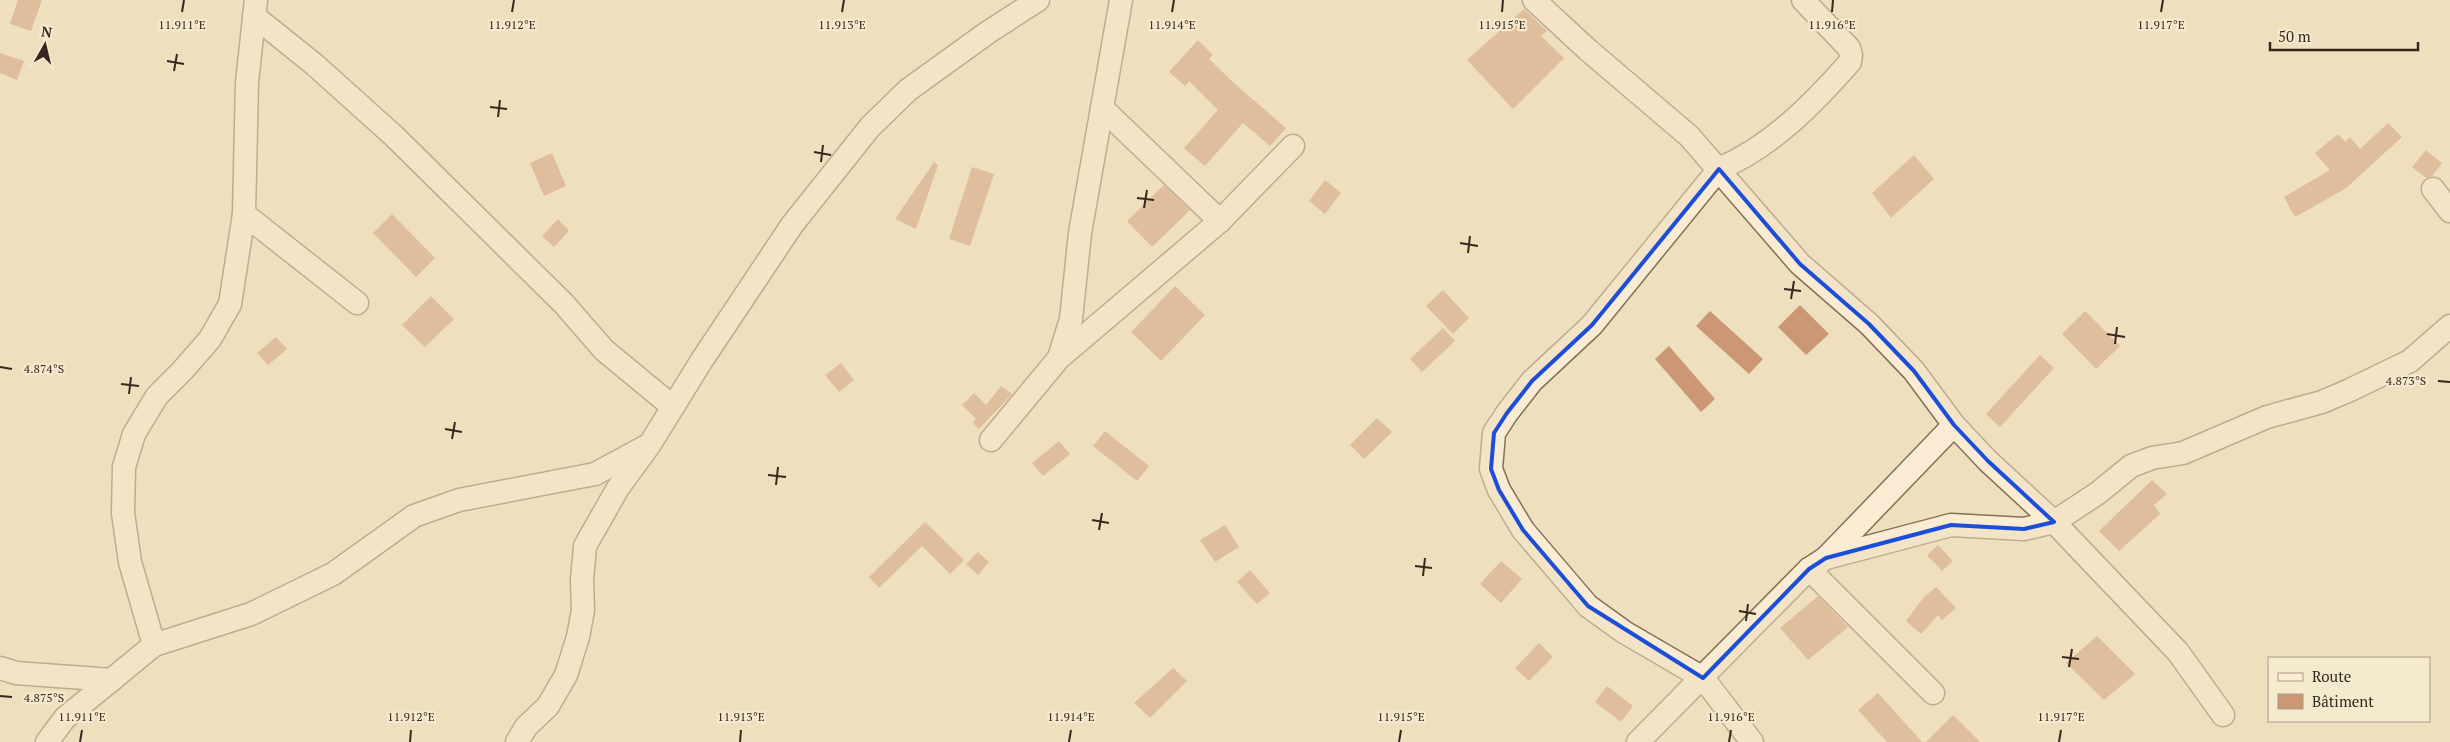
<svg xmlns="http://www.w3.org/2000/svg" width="2450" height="742" font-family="'PT Serif',serif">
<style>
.building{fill:#cc9774}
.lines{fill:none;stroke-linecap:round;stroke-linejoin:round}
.street-casing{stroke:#866f57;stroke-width:25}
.street{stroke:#f9ecd2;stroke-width:22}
.marked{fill:none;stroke:#1d4ed8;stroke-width:4;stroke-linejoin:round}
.ticks{fill:none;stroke:#36281c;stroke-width:2}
.ticks-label{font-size:12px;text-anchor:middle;fill:#36281c;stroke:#f5e9ce;stroke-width:4.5;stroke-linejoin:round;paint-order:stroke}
</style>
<rect width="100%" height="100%" fill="#eedfbf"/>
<g class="building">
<path d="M 18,0 L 42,0 L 31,31 L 10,24 Z"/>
<path d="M 1524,9 L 1547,31 L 1541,36 L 1564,58 L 1513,109 L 1467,60 Z"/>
<path d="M 1198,40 L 1213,55 L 1209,59 L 1235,84 L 1286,128 L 1270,146 L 1243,123 L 1205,166 L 1184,148 L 1218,110 L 1189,81 L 1185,86 L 1169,72 Z"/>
<path d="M 0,53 L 24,61 L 17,80 L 0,73 Z"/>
<path d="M 2388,123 L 2402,137 L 2345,189 L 2295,217 L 2284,197 L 2330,170 L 2315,153 L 2338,134 L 2345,142 L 2350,137 L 2360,149 Z"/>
<path d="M 2426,150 L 2442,163 L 2432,176 L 2426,178 L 2412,167 Z"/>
<path d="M 552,153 L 566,186 L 544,196 L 530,163 Z"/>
<path d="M 1914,155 L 1934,179 L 1891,218 L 1872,193 Z"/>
<path d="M 934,162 L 938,165 L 916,229 L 895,219 Z"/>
<path d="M 972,167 L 994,174 L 970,246 L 949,239 Z"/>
<path d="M 1325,180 L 1341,193 L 1325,214 L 1309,201 Z"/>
<path d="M 1164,185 L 1190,210 L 1152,247 L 1127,221 Z"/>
<path d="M 392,214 L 435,258 L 416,277 L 373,233 Z"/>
<path d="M 558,219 L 569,231 L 554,247 L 542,236 Z"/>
<path d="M 1175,286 L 1205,315 L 1161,361 L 1131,332 Z"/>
<path d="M 1443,290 L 1469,318 L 1453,334 L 1426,306 Z"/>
<path d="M 431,296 L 454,319 L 425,347 L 402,325 Z"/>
<path d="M 1800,305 L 1829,334 L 1806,355 L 1778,327 Z"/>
<path d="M 1710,311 L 1763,359 L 1749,374 L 1696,326 Z"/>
<path d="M 2085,311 L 2120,346 L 2096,369 L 2062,334 Z"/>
<path d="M 1443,328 L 1455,341 L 1422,372 L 1410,359 Z"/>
<path d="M 276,337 L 287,349 L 268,365 L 257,353 Z"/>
<path d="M 1669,346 L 1715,399 L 1701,412 L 1655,359 Z"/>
<path d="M 2040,355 L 2054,368 L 2000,427 L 1986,414 Z"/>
<path d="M 841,363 L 854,380 L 839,392 L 825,375 Z"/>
<path d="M 1001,386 L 1012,394 L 979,429 L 973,423 L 976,419 L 962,405 L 974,393 L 986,405 Z"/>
<path d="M 1377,418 L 1392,432 L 1364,459 L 1350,445 Z"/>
<path d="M 1105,431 L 1149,466 L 1137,481 L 1093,446 Z"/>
<path d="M 1059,441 L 1070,454 L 1043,476 L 1032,463 Z"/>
<path d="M 2152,480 L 2167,494 L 2154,505 L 2160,514 L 2119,551 L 2099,531 Z"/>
<path d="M 925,522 L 964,560 L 950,574 L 922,546 L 879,588 L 869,577 Z"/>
<path d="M 1225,525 L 1239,547 L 1215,562 L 1200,540 Z"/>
<path d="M 1938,545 L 1953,561 L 1942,571 L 1927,555 Z"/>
<path d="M 978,552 L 989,562 L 978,575 L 966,564 Z"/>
<path d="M 1501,561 L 1522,579 L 1501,603 L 1480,584 Z"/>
<path d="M 1250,570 L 1270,593 L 1257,604 L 1237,582 Z"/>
<path d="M 1936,587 L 1956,608 L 1942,620 L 1938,615 L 1921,634 L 1906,621 L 1923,598 Z"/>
<path d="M 1818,596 L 1848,627 L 1808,660 L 1780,628 Z"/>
<path d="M 2097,636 L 2135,674 L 2104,700 L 2066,663 Z"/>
<path d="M 1539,643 L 1553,657 L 1529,681 L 1515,668 Z"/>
<path d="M 1173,668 L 1187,681 L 1150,718 L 1134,703 Z"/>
<path d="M 1607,686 L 1633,706 L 1621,722 L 1595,702 Z"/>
<path d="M 1878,693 L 1922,742 L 1887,742 L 1858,710 Z"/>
<path d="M 1953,715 L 1980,742 L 1926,742 Z"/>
</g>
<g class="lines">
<defs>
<g id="street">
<path d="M 1534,0 L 1588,50 L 1689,136 L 1800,264 L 1869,324 L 1914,371 L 1954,425 L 1988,461 L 2054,522 L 2178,652 L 2223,715"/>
<path d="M 254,16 L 315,65 L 395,137 L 564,304 L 604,350 L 673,407"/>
<path d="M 1102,108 L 1220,221"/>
<path d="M 2433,189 L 2450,211"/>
<path d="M 244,214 L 357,303"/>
<path d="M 1059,358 L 1220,221 L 1293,146"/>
<path d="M 991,440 L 1059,358 L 1071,319 L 1080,233 L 1121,0"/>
<path d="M 1826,558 L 1951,525 L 2024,529 L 2054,522 L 2098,493 L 2131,466 L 2152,458 L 2183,453 L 2267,417 L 2322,402 L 2350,390 L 2410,361 L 2450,326"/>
<path d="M 1809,569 L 1933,693"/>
<path d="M 154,645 L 130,562 L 123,513 L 124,467 L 134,434 L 157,396 L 182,371 L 210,339 L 230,304 L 244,214 L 247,82 L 256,0"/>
<path d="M 0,668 L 16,673 L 112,680"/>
<path d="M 47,742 L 65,718 L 154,645 L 251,614 L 333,574 L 414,516 L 459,500 L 595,474 L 645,447"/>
<path d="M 517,742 L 526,727 L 548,706 L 566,675 L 578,637 L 583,610 L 582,580 L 585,546 L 618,488 L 650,444 L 702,360 L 792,225 L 870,127 L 908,90 L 987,33 L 1038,0"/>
<path d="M 1638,742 L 1809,569 L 1826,558 L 1954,425"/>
<path d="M 1752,742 L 1703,678 L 1624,632 L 1588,606 L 1523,530 L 1499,490 L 1491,469 L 1494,433 L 1507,413 L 1532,381 L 1592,325 L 1719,169 C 1772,146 1812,105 1850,62 L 1851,55 L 1849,48 L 1803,0"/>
</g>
</defs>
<use href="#street" class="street-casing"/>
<use href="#street" class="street"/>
</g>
<path d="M0 0H2450V742H0ZM 1719,169 L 1800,264 L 1869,324 L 1914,371 L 1954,425 L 1988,461 L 2054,522 L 2024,529 L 1951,525 L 1826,558 L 1809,569 L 1703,678 L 1588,606 L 1523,530 L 1499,490 L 1491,469 L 1494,433 L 1507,413 L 1532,381 L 1592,325 Z" fill="#eedfbf" fill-opacity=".55" fill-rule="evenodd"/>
<path class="marked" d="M 1719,169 L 1800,264 L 1869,324 L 1914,371 L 1954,425 L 1988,461 L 2054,522 L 2024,529 L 1951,525 L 1826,558 L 1809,569 L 1703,678 L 1588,606 L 1523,530 L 1499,490 L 1491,469 L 1494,433 L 1507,413 L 1532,381 L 1592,325 Z"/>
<path class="ticks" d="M 182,12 L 184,0M 512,12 L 514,0M 842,12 L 844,0M 1172,12 L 1174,0M 1502,12 L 1503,0M 1832,12 L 1833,0M 2161,12 L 2163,0M 167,61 L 184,64M 174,71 L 177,54M 490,107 L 507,109M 498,117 L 500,100M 814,152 L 831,155M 821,162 L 823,145M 1137,198 L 1154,200M 1144,208 L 1147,190M 1460,243 L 1478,246M 1468,253 L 1470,236M 1784,289 L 1801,291M 1791,299 L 1794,281M 2107,334 L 2125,337M 2115,344 L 2117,327M 0,367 L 12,369M 2438,381 L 2450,382M 121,384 L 139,386M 129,394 L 131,377M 445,429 L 462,432M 452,439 L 455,422M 768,475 L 786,477M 776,485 L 778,467M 1092,520 L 1109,523M 1099,530 L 1102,513M 1415,566 L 1432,568M 1423,576 L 1425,558M 1739,611 L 1756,614M 1746,621 L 1748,604M 2062,657 L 2079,659M 2069,667 L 2072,649M 0,696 L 12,697M 80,742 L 82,730M 410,742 L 411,730M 740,742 L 741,730M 1069,742 L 1071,730M 1399,742 L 1401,730M 1729,742 L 1731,730M 2059,742 L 2061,730"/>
<g class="ticks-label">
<text x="182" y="29">11.911°E</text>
<text x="512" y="29">11.912°E</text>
<text x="842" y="29">11.913°E</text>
<text x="1172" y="29">11.914°E</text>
<text x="1502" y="29">11.915°E</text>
<text x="1832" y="29">11.916°E</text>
<text x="2161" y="29">11.917°E</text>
<text x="44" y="373">4.874°S</text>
<text x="2406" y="385">4.873°S</text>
<text x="44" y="702">4.875°S</text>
<text x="82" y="721">11.911°E</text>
<text x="411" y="721">11.912°E</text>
<text x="741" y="721">11.913°E</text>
<text x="1071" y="721">11.914°E</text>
<text x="1401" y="721">11.915°E</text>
<text x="1731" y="721">11.916°E</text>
<text x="2061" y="721">11.917°E</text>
</g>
<rect x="2268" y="657" width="162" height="65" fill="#f5e9ce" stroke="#a99c87"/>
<rect x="2278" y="673" width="25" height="8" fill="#f9ecd2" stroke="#a99c87"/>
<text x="2312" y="682" font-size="15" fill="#36281c">Route</text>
<rect x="2278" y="694" width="25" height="15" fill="#cc9774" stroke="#a99c87"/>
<text x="2312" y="707" font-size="15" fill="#36281c">Bâtiment</text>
<g transform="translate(45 45) rotate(8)" stroke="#f5e9ce" stroke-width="4" paint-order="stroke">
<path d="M0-4L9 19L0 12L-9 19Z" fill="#36281c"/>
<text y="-8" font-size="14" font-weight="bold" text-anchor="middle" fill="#36281c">N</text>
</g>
<path d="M2270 42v8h148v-8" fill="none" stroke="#36281c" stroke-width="2.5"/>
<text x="2278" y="42" font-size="15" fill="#36281c" stroke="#f5e9ce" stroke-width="4" paint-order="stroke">50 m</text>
</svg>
